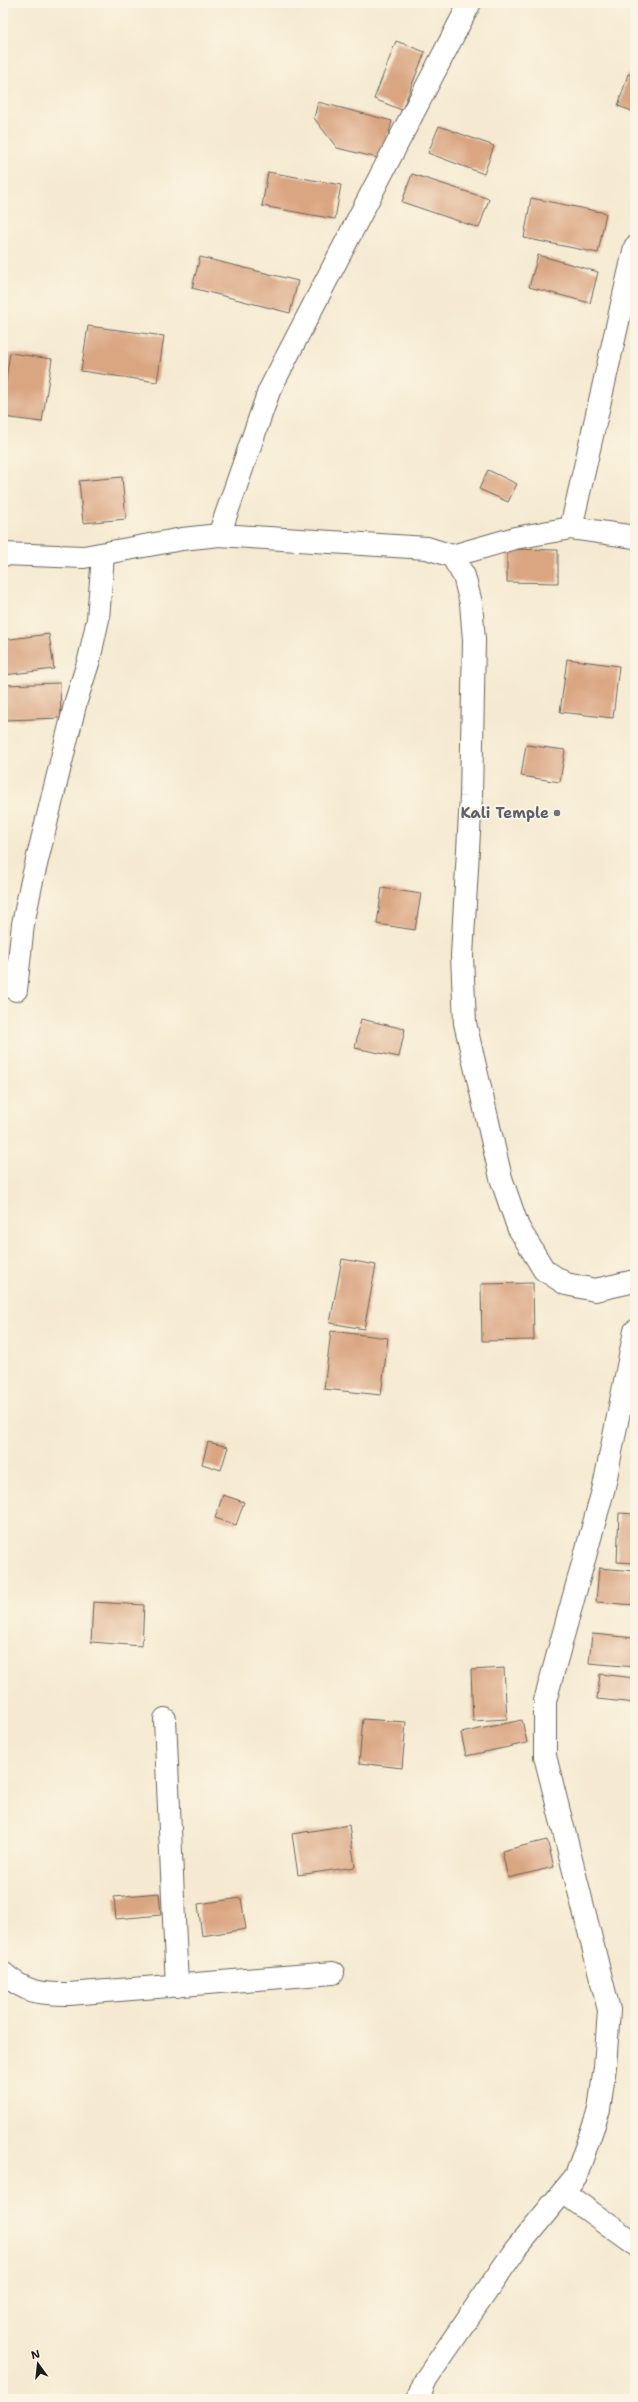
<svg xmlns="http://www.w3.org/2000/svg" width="638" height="2402" font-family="'Shantell Sans',sans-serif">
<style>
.building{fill:#daa682}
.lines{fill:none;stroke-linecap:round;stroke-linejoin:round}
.minor-casing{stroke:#68645b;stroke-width:24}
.minor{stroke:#fff;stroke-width:22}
.worship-dot{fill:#6b7280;stroke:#fcf5e5;stroke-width:1.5}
.labels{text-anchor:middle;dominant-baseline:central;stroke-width:4;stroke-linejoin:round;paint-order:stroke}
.worship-label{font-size:15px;font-weight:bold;fill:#5b616d;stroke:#fcf5e5;text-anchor:end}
</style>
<rect width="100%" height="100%" fill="#fcf5e5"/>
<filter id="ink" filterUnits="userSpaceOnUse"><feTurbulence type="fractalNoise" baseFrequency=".025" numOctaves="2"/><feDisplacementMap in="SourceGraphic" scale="8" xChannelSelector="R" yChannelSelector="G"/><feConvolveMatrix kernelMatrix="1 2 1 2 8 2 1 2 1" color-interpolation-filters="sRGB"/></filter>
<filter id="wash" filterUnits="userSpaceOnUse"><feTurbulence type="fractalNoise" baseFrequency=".012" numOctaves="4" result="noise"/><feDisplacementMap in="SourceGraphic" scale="16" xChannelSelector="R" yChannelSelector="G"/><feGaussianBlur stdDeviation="0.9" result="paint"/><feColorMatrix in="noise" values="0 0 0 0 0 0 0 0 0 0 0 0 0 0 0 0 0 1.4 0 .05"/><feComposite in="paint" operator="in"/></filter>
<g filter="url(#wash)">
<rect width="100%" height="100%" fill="#f5ead1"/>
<g id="blocks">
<g class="building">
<path d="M 396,41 L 425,52 L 402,110 L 374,99 Z"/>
<path d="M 628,74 L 635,76 L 635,112 L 618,106 Z"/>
<path d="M 318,102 L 392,121 L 382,159 L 337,148 L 314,118 Z"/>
<path d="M 439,126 L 494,146 L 484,174 L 428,153 Z"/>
<path d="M 268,172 L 341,185 L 335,219 L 262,206 Z"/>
<path d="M 412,174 L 489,199 L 479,228 L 402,202 Z"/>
<path d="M 531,198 L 606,213 L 598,253 L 524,238 Z"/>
<path d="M 538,255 L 598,272 L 590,303 L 529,287 Z"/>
<path d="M 200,257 L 298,281 L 290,313 L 192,288 Z"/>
<path d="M 88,326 L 164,336 L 157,382 L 81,371 Z"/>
<path d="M 10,353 L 52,359 L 42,422 L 3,417 L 3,399 Z"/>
<path d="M 488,470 L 517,484 L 508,502 L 479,489 Z"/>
<path d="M 122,477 L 126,519 L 83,523 L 79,481 Z"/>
<path d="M 507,549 L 558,550 L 558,583 L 507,582 Z"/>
<path d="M 49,634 L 54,669 L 4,675 L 3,640 Z"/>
<path d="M 567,659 L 619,666 L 613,718 L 560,712 Z"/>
<path d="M 60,683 L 61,718 L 5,720 L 5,685 Z"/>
<path d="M 526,745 L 565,750 L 560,782 L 521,776 Z"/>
<path d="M 382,888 L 421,894 L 415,930 L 377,924 Z"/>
<path d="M 361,1019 L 405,1029 L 399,1057 L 355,1048 Z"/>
<path d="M 342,1259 L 376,1265 L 364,1329 L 330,1323 Z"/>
<path d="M 533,1283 L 534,1340 L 482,1341 L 481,1284 Z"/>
<path d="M 331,1331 L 388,1338 L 381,1395 L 324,1389 Z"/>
<path d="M 208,1442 L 228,1447 L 221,1470 L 202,1464 Z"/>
<path d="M 223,1495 L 244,1502 L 236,1525 L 215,1518 Z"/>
<path d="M 619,1513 L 635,1514 L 635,1563 L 617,1562 Z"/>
<path d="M 599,1568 L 635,1571 L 635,1605 L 596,1602 Z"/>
<path d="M 93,1602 L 144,1605 L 142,1646 L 91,1642 Z"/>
<path d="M 592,1634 L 635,1638 L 635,1667 L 589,1663 Z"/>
<path d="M 504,1668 L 507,1719 L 473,1721 L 471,1670 Z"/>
<path d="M 600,1674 L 635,1678 L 635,1703 L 597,1699 Z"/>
<path d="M 363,1719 L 406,1722 L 402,1768 L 359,1763 Z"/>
<path d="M 522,1720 L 527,1743 L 466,1756 L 461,1733 Z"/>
<path d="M 349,1825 L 355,1867 L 298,1875 L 292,1834 Z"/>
<path d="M 547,1840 L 554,1867 L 508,1878 L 502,1851 Z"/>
<path d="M 159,1893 L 161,1915 L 116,1919 L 114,1897 Z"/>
<path d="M 241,1898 L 246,1929 L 202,1936 L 198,1904 Z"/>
</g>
</g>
</g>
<g filter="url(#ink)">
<use href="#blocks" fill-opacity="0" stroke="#68645b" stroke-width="1"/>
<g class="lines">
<defs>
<g id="minor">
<path d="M 571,528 L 635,247"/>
<path d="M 219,535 L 269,391 L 470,3"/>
<path d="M 3,554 L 84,557 L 182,539 L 219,535 L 427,548 L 452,556 L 515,538 L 571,528 L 635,537"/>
<path d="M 452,556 L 464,576 L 471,603 L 474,640 L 471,797 L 462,956 L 465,1023 L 501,1178 L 518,1227 L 544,1270 L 566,1284 L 595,1290 L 635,1281"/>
<path d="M 16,990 L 23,924 L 31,885 L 76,701 L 89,660 L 98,619 L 103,555"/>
<path d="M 165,1719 L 177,1986"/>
<path d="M 3,1973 C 26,1993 40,1994 69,1994 L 333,1973"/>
<path d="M 563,2192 L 635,2244"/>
<path d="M 418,2399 L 426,2379 L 515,2250 L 576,2176 L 599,2110 L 605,2067 L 609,2010 L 545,1756 L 545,1701 L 604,1487 L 635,1331"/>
</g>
</defs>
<use href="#minor" class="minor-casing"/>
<use href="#minor" class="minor"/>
</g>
</g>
<circle class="worship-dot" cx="557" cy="813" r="4"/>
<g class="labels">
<g class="worship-label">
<text x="549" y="813">Kali Temple</text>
</g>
</g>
<rect width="638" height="2402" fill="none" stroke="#fcf5e5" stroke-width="16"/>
<g transform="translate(38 2364) rotate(345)" stroke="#fcf5e5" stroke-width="3" paint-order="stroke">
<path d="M0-3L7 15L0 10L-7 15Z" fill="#1c1c1c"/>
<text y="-6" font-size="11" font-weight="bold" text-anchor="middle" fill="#1c1c1c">N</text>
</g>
</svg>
